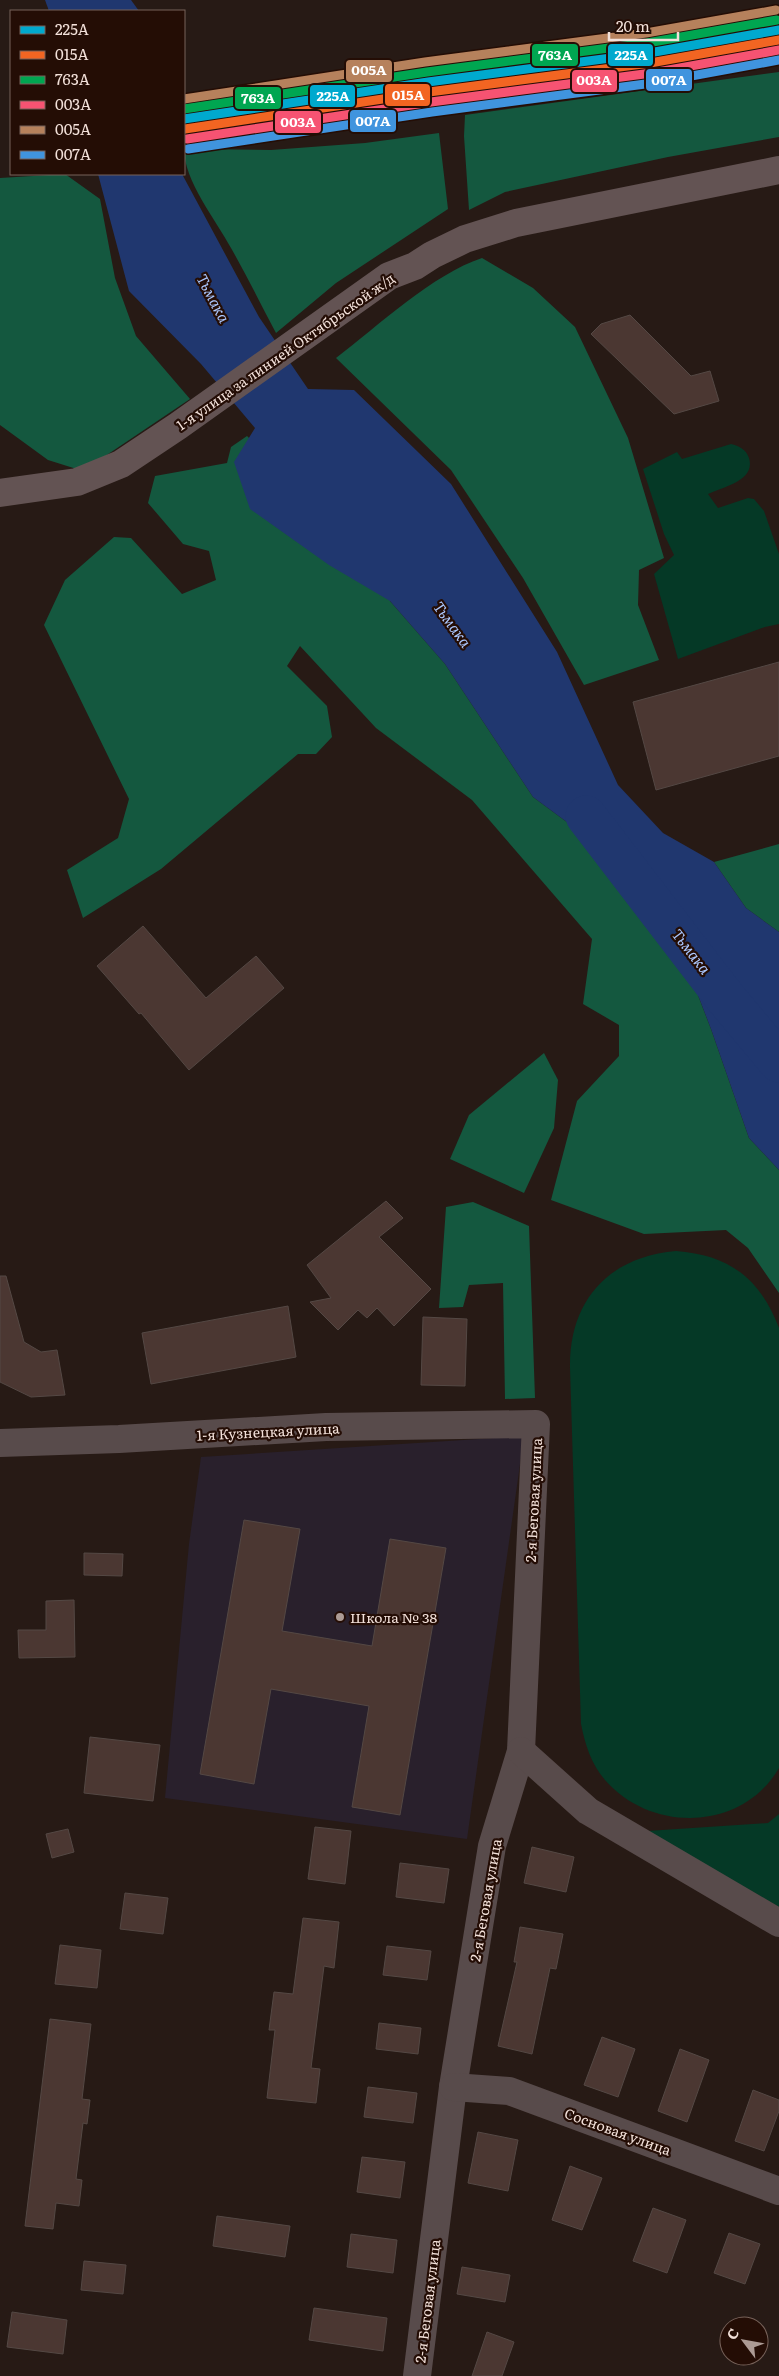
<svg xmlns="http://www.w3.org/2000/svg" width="779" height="2376" font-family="Literata,serif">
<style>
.education{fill:#29202c}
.green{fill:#053926}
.forest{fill:#14583f}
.water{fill:#20376f}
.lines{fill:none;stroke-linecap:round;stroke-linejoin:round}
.river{stroke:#20376f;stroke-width:41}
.building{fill:#4b3732;stroke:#544844}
.minor{stroke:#584b4b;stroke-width:28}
.major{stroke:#635353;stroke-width:28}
.rail-1-casing{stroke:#240d05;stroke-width:12}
.rail-2-casing{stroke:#240d05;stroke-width:12}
.rail-3-casing{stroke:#240d05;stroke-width:12}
.rail-4-casing{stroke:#240d05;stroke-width:12}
.rail-5-casing{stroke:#240d05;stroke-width:12}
.rail-6-casing{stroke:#240d05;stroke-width:12}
.rail-1{stroke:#00a9ce;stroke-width:9}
.rail-2{stroke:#f26522;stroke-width:9}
.rail-3{stroke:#00a651;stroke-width:9}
.rail-4{stroke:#f65372;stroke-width:9}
.rail-5{stroke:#b6815c;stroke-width:9}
.rail-6{stroke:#4094de;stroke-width:9}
.poi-dot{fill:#ac9b95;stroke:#240d05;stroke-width:2}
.labels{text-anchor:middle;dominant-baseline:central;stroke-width:4.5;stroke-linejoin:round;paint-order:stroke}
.street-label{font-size:14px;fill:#f3e1da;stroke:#240d05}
.poi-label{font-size:14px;fill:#f3e1da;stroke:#240d05;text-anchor:start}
.water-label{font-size:15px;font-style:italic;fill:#abc7fe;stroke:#240d05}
.line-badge{stroke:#240d05;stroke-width:2}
.badge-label{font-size:14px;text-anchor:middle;font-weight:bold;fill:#fff}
</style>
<rect width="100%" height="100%" fill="#271a15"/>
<path class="education" d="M 524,1436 L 467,1839 L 165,1798 L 189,1544 L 201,1457 Z"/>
<g class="green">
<path d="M 731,444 C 739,446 746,449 749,458 C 756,481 722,487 708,494 L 718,508 L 748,498 L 754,499 L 764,511 L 779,554 L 779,624 L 765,627 L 678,659 L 654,574 L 674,555 L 664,534 L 643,469 L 677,452 L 682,459 Z"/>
<path d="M 676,1251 C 729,1255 760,1278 779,1328 L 779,1768 C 742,1832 651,1833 605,1780 C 591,1764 585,1744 581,1724 L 570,1368 C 569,1301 608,1257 676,1251 Z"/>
<path d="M 779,1814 L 779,1907 L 647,1831 L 768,1823 Z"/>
</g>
<g class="forest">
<path d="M 779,72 L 779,137 L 668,157 L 505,192 L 469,210 L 464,136 L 465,115 Z"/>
<path d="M 439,133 L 448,209 L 336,283 L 276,333 C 261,305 247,276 231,248 C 216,220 184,181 184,149 L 271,150 L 365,143 Z"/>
<path d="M 65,174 L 100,199 L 115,278 L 136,336 L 190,399 L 83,471 L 48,460 L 0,425 L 0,178 Z"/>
<path d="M 482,258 L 533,288 L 575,327 L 628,438 L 664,558 L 639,570 L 638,605 L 659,660 L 584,685 L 523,578 L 451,470 L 336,358 C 378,326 433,274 482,258 Z"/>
<path d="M 247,436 L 380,562 L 390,601 L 445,664 L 533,797 L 625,865 L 673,930 L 711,1029 L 749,1138 L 779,1170 L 779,1293 L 748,1248 L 726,1230 L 644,1234 L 551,1200 L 577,1101 L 619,1056 L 619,1025 L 583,1004 L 592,939 L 472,800 L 376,728 L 300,646 L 287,666 L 327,706 L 332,737 L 316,754 L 298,754 L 161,869 L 83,918 L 67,870 L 118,838 L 129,799 L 44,625 L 65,580 L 114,537 L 131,538 L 182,594 L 216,580 L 209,551 L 183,544 L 148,503 L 155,476 L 227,463 L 231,447 Z"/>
<path d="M 779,844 L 779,932 L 746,908 L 714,862 Z"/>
<path d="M 544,1053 L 558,1080 L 554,1128 L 524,1193 L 450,1159 L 469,1115 Z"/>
<path d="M 473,1202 L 529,1226 L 535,1398 L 505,1399 L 503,1283 L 469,1285 L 463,1307 L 439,1308 L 446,1207 Z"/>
</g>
<g class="water">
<path d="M 45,0 L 131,0 L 139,11 L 49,11 Z"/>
<path d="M 98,174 L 182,174 L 259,317 L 308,389 L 354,390 L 451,484 L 557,652 L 618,785 L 663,833 L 714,862 L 746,908 L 779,932 L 779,1170 L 749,1138 L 711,1029 L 673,930 L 625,865 L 533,797 L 445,664 L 390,601 L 329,565 L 250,509 L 234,462 L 255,428 L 201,364 L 129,291 Z"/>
</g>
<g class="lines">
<path class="river" d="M 586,816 L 724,996 L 779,1062"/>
</g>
<g class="building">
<path d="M 630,315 L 691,376 L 710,371 L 719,401 L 674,414 L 591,334 L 601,324 Z"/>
<path d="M 779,662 L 779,756 L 656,790 L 633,702 Z"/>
<path d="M 143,926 L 206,998 L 256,956 L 284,988 L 189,1070 L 141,1013 L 139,1014 L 97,966 Z"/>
<path d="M 386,1201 L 403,1218 L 379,1237 L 431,1289 L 394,1326 L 377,1308 L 367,1318 L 358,1310 L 338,1330 L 310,1302 L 331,1298 L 307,1265 Z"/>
<path d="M 0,1276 L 6,1276 L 24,1342 L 41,1352 L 57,1350 L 65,1395 L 31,1397 L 0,1382 Z"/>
<path d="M 288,1306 L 296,1357 L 151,1384 L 142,1333 Z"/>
<path d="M 423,1317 L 467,1319 L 465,1386 L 421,1385 Z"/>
<path d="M 244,1520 L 300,1529 L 282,1631 L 372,1646 L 390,1539 L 446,1548 L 400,1815 L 352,1807 L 369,1706 L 271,1689 L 254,1784 L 200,1774 Z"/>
<path d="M 84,1553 L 123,1554 L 122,1576 L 84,1575 Z"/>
<path d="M 74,1600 L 75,1657 L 19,1658 L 18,1630 L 46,1630 L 46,1601 Z"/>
<path d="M 90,1737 L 160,1745 L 153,1801 L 84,1793 Z"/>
<path d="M 315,1827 L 351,1831 L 345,1884 L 308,1879 Z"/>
<path d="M 68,1829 L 74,1852 L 52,1858 L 46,1834 Z"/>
<path d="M 532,1847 L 574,1857 L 566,1892 L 524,1883 Z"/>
<path d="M 400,1863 L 449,1869 L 444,1903 L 396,1897 Z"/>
<path d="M 125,1893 L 168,1898 L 163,1934 L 120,1929 Z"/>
<path d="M 303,1918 L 339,1922 L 334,1968 L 324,1966 L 311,2068 L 320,2069 L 316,2103 L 267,2098 L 275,2030 L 269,2030 L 274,1992 L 293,1994 Z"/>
<path d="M 520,1927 L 563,1934 L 556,1969 L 550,1968 L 532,2054 L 498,2046 L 517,1962 L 514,1962 Z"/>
<path d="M 60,1945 L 101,1950 L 97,1988 L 55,1984 Z"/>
<path d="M 387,1946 L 431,1951 L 427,1980 L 383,1975 Z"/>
<path d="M 50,2019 L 91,2024 L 82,2099 L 90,2100 L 87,2124 L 83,2123 L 76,2179 L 82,2180 L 79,2206 L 56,2203 L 53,2229 L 25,2226 Z"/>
<path d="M 379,2023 L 421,2028 L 418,2054 L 376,2049 Z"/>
<path d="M 602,2037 L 635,2049 L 618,2097 L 584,2085 Z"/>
<path d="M 680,2049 L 709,2060 L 687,2122 L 658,2111 Z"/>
<path d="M 368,2087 L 417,2093 L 413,2123 L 364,2117 Z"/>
<path d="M 753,2090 L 779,2100 L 779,2111 L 764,2151 L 735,2141 Z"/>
<path d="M 478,2132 L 518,2140 L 508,2191 L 468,2183 Z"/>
<path d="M 362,2157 L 405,2162 L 400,2198 L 357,2192 Z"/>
<path d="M 570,2166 L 602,2178 L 582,2230 L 552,2220 Z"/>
<path d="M 653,2208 L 686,2220 L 667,2273 L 633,2261 Z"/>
<path d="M 217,2216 L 290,2226 L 285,2257 L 213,2246 Z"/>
<path d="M 729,2233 L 760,2244 L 745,2284 L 714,2273 Z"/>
<path d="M 351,2234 L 397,2240 L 393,2273 L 347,2267 Z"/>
<path d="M 84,2261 L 126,2265 L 123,2294 L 81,2290 Z"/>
<path d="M 462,2267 L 510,2275 L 505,2302 L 457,2294 Z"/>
<path d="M 314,2308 L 387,2318 L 383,2351 L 309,2340 Z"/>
<path d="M 12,2312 L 67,2320 L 63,2354 L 7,2347 Z"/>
<path d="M 487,2332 L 514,2342 L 502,2376 L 472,2376 Z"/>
</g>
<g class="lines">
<g class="minor">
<path d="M 0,1443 L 119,1439 L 326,1427 L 536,1424 L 521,1751 L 492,1846 L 453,2087 L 417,2376"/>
<path d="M 521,1751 L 588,1811 L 779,1923"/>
<path d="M 453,2087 L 509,2091 L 779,2191"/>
</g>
<path class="major" d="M 0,493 L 77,482 L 121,464 L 178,426 L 389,276 L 415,266 L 432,255 L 465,239 L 516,223 L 779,170"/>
<defs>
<path id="rail-1" d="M 184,119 L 428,82 L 649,53 L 779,30"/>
<path id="rail-2" d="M 185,129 L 429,92 L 650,63 L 779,40"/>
<path id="rail-3" d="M 184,109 L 427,72 L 647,43 L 777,20"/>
<path id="rail-4" d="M 187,139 L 431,102 L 652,73 L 779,50"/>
<path id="rail-5" d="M 184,99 L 425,62 L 646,33 L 776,10"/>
<path id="rail-6" d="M 188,149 L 432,112 L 653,83 L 779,60"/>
</defs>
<use href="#rail-1" class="rail-1-casing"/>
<use href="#rail-2" class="rail-2-casing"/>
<use href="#rail-3" class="rail-3-casing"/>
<use href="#rail-4" class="rail-4-casing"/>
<use href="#rail-5" class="rail-5-casing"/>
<use href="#rail-6" class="rail-6-casing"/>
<use href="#rail-1" class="rail-1"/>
<use href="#rail-2" class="rail-2"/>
<use href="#rail-3" class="rail-3"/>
<use href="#rail-4" class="rail-4"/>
<use href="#rail-5" class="rail-5"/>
<use href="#rail-6" class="rail-6"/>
</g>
<circle class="poi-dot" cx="340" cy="1617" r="5"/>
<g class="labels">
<g class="street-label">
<text transform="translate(285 351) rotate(-35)">1-я улица за линией Октябрьской ж/д</text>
<text transform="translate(268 1431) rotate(-3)">1-я Кузнецкая улица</text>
<text transform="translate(533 1500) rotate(-87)">2-я Беговая улица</text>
<text transform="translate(485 1900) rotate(-80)">2-я Беговая улица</text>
<text transform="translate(618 2131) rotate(20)">Сосновая улица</text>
<text transform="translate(427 2301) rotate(-83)">2-я Беговая улица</text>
</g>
<g class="poi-label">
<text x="350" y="1617">Школа № 38</text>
</g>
<g class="water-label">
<text transform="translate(214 298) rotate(62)">Тьмака</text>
<text transform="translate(453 624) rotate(54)">Тьмака</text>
<text transform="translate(692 951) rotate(52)">Тьмака</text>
</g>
</g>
<g class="line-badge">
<rect x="531" y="43" width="48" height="24" rx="5" fill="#00a651"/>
<rect x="607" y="43" width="47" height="24" rx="5" fill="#00a9ce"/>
<rect x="345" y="59" width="48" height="24" rx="5" fill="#b6815c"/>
<rect x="645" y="68" width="48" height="24" rx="5" fill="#4094de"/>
<rect x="571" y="69" width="47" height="24" rx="5" fill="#f65372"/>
<rect x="384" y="83" width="47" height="24" rx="5" fill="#f26522"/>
<rect x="309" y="84" width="47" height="24" rx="5" fill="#00a9ce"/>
<rect x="234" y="86" width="48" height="24" rx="5" fill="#00a651"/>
<rect x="349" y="109" width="48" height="24" rx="5" fill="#4094de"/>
<rect x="274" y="110" width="48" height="24" rx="5" fill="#f65372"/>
</g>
<g class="badge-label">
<text x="555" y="60">763А</text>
<text x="631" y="60">225А</text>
<text x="369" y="75">005А</text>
<text x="669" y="85">007А</text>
<text x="594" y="85">003А</text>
<text x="408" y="100">015А</text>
<text x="333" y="101">225А</text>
<text x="258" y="103">763А</text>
<text x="373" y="126">007А</text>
<text x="298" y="127">003А</text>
</g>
<rect x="10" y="10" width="175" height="165" fill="#240d05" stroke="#77625a"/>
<rect x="20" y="26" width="25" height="8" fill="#00a9ce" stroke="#77625a"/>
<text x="55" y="35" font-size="15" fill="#f3e1da">225А</text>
<rect x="20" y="51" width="25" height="8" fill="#f26522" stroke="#77625a"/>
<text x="55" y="60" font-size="15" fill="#f3e1da">015А</text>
<rect x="20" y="76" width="25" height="8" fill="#00a651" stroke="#77625a"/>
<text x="55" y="85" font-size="15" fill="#f3e1da">763А</text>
<rect x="20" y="101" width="25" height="8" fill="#f65372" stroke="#77625a"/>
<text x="55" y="110" font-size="15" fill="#f3e1da">003А</text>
<rect x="20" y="126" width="25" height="8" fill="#b6815c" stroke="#77625a"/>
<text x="55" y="135" font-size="15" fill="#f3e1da">005А</text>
<rect x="20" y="151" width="25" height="8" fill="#4094de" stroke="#77625a"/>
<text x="55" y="160" font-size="15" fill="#f3e1da">007А</text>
<g transform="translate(744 2341) rotate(302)"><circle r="24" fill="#240d05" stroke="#77625a"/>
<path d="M0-4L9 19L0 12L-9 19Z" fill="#ac9b95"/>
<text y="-8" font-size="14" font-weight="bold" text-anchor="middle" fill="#f3e1da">С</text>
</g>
<path d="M609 32v8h69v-8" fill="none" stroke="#f3e1da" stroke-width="2.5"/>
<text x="616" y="32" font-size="15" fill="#f3e1da" stroke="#240d05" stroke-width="4" paint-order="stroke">20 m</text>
</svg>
